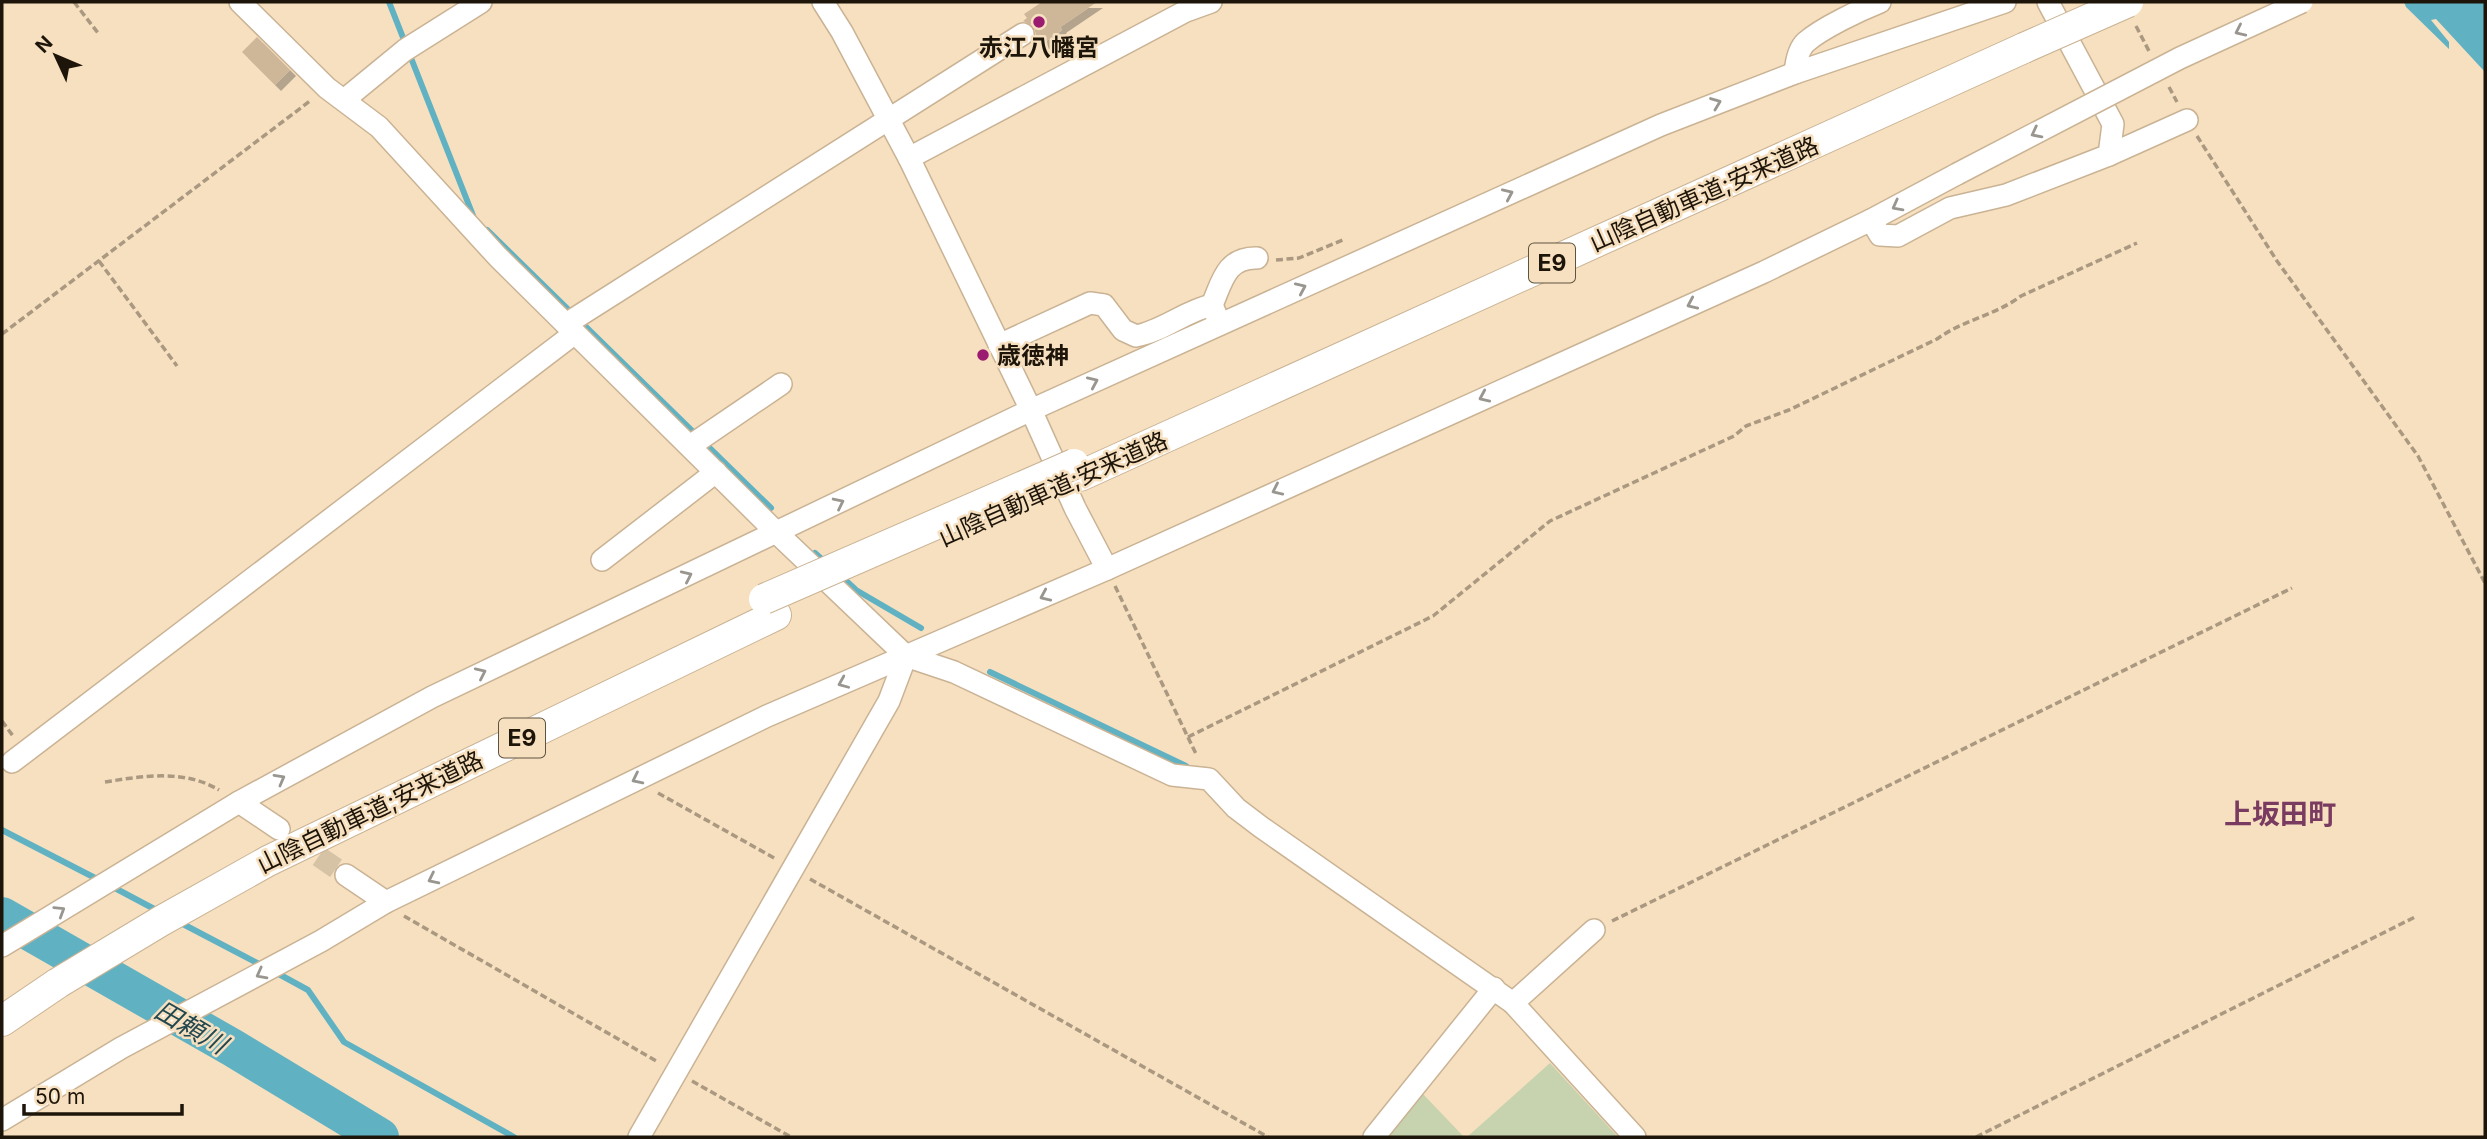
<svg xmlns="http://www.w3.org/2000/svg" width="2487" height="1139" font-family="Inter,'Noto Sans JP',sans-serif">
<style>
.green{fill:#c7d2ae}
.water{fill:#60b2c3}
.lines{fill:none;stroke-linecap:round;stroke-linejoin:round}
.stream{stroke:#60b2c3;stroke-width:6}
.river{stroke:#60b2c3;stroke-width:38}
.building{fill:#ceb798;filter:url(#shadow)}
.minor-tunnel{stroke:#d6c2a5;stroke-width:21;stroke-dasharray:21 10;stroke-linecap:butt}
.minor-casing{stroke:#cab394;stroke-width:24}
.highway-casing{stroke:#cab394;stroke-width:32}
.path{stroke:#aa9980;stroke-width:3.5;stroke-dasharray:7 3.5;stroke-linecap:butt}
.minor{stroke:#fff;stroke-width:21}
.highway{stroke:#fff;stroke-width:30}
.minor-bridge-casing{stroke:#cab394;stroke-width:24;stroke-linecap:butt}
.highway-bridge-casing{stroke:#cab394;stroke-width:32;stroke-linecap:butt}
.minor-bridge{stroke:#fff;stroke-width:21}
.highway-bridge{stroke:#fff;stroke-width:30}
.oneway{stroke:#999690}
.poi-dot{fill:#9b1b70;stroke:#f7e0c0;stroke-width:2.5}
.labels{text-anchor:middle;dominant-baseline:central;stroke-width:5;stroke-linejoin:round;paint-order:stroke}
.shield{fill:#f7e0c0;stroke:#5e5240;stroke-width:2}
.shield-label{font-size:23px;font-weight:bold;fill:#1d1509}
.poi-label{font-size:24px;font-weight:bold;fill:#1d1509;stroke:#f7e0c0}
.street-label{font-size:24px;fill:#1d1509;stroke:#f7e0c0}
.water-label{font-size:26px;font-style:italic;fill:#21474f;stroke:#f7e0c0}
.quarter-label{font-size:28px;font-weight:bold;fill:#7a3b60;stroke:#f7e0c0}
</style>
<defs>
<filter id="shadow"><feDropShadow dx="6" dy="6" stdDeviation="0" flood-color="#0004"/></filter>
</defs>
<rect width="100%" height="100%" fill="#f7e0c0"/>
<g class="green">
<path d="M 1550,1063 L 1618,1137 L 1467,1137 Z"/>
<path d="M 1421,1092 L 1464,1137 L 1385,1137 Z"/>
</g>
<path class="water" d="M 2404,2 L 2485,2 L 2485,72 L 2436,19 L 2431,20 L 2449,42 L 2449,49 L 2406,7 Z"/>
<g class="lines">
<g class="stream">
<path d="M 389,2 L 474,218"/>
<path d="M 487,230 L 771,508"/>
<path d="M 815,553 L 825,562"/>
<path d="M 841,576 L 856,590 L 921,628"/>
<path d="M 990,672 L 1186,766"/>
<path d="M 2,830 L 101,881"/>
<path d="M 111,886 L 160,912"/>
<path d="M 179,922 L 263,966"/>
<path d="M 275,972 L 308,990 L 344,1042 L 514,1137"/>
</g>
<path class="river" d="M 2,916 L 233,1048 L 380,1137"/>
</g>
<g class="building">
<path d="M 1042,2 L 1097,2 L 1060,27 L 1062,30 L 1042,44 L 1036,36 L 1034,26 L 1023,21 L 1027,18 L 1024,14 Z"/>
<path d="M 257,37 L 290,70 L 275,85 L 242,52 Z"/>
</g>
<g class="lines">
<path class="minor-tunnel" d="M 293,839 L 346,875"/>
<defs>
<g id="minor">
<path d="M 240,2 L 327,88 L 379,127 L 498,257 L 777,533 L 906,656 L 954,672 L 1172,775 L 1209,779 L 1236,808 L 1261,827 L 1513,1003 L 1635,1137"/>
<path d="M 823,2 L 842,32 L 909,158 L 1031,410 L 1075,508 L 1107,569"/>
<path d="M 1795,73 C 1796,62 1798,49 1806,42 C 1822,28 1860,10 1880,2"/>
<path d="M 344,100 L 405,50 L 481,2"/>
<path d="M 2109,155 L 2187,120"/>
<path d="M 909,158 L 1186,11 L 1211,2"/>
<path d="M 1871,220 L 1880,235 L 1898,236 L 1950,208 L 2006,195 L 2109,155 L 2113,124 L 2048,2"/>
<path d="M 1212,305 C 1222,282 1226,257 1257,258"/>
<path d="M 566,324 L 1023,34"/>
<path d="M 999,345 L 1090,303 L 1104,305 L 1123,330 L 1136,336 C 1163,331 1185,311 1212,305 L 1220,324"/>
<path d="M 690,446 L 781,384"/>
<path d="M 602,560 L 716,472"/>
<path d="M 12,762 L 575,333"/>
<path d="M 239,802 L 279,829"/>
<path d="M 346,875 L 386,902"/>
<path d="M 2,946 L 239,802 L 432,697 L 1031,410 L 1661,125 L 1795,73 L 2005,2"/>
<path d="M 1513,1003 L 1594,930"/>
<path d="M 2,1120 L 121,1048 L 321,941 L 386,902 L 767,716 L 1107,569 L 1764,272 L 1871,220 L 1957,174"/>
<path d="M 639,1137 L 889,701 L 906,656"/>
<path d="M 1374,1137 L 1494,988"/>
</g>
<g id="highway">
<path d="M 1080,476 L 2024,48"/>
<path d="M 2,1021 L 58,983 L 161,921 L 268,861 L 776,615"/>
</g>
</defs>
<use href="#minor" class="minor-casing"/>
<use href="#highway" class="highway-casing"/>
<g class="path">
<path d="M 74,2 L 98,33"/>
<path d="M 2136,26 L 2150,53"/>
<path d="M 2169,87 L 2177,102"/>
<path d="M 2197,136 L 2277,261 L 2418,456 L 2485,583"/>
<path d="M 1276,260 L 1299,258 L 1345,239"/>
<path d="M 99,261 L 177,366"/>
<path d="M 2,334 L 310,101"/>
<path d="M 1115,586 L 1197,756"/>
<path d="M 2,721 L 13,736"/>
<path d="M 1188,737 L 1433,616 L 1550,521 L 1734,436 L 1746,426 L 1789,410 L 1937,339 C 1963,320 1996,315 2021,296 L 2137,243"/>
<path d="M 105,782 C 143,776 184,769 219,790"/>
<path d="M 658,793 L 776,859"/>
<path d="M 810,879 L 1268,1137"/>
<path d="M 404,916 L 658,1062"/>
<path d="M 1612,921 L 2292,588"/>
<path d="M 692,1081 L 791,1137"/>
<path d="M 1976,1137 L 2417,916"/>
</g>
<use href="#minor" class="minor"/>
<use href="#highway" class="highway"/>
<defs>
<path id="minor-bridge" d="M 1957,174 L 2180,58 L 2302,2"/>
<g id="highway-bridge">
<path d="M 2024,48 L 2128,2"/>
<path d="M 764,599 L 1074,464"/>
</g>
</defs>
<use href="#minor-bridge" class="minor-bridge-casing"/>
<use href="#highway-bridge" class="highway-bridge-casing"/>
<use href="#minor-bridge" class="minor-bridge"/>
<use href="#highway-bridge" class="highway-bridge"/>
</g>
<defs><path id="oneway-chevron" d="M-2-3.5L2.5 0L-2 3.5" fill="none" stroke-width="1.6" stroke-linecap="round" stroke-linejoin="round" transform="scale(1.75)"/></defs>
<g class="oneway">
<use href="#oneway-chevron" transform="translate(2240 31) rotate(155)"/>
<use href="#oneway-chevron" transform="translate(1716 103) rotate(-21)"/>
<use href="#oneway-chevron" transform="translate(2036 133) rotate(153)"/>
<use href="#oneway-chevron" transform="translate(1508 194) rotate(-24)"/>
<use href="#oneway-chevron" transform="translate(1897 206) rotate(152)"/>
<use href="#oneway-chevron" transform="translate(1301 288) rotate(-24)"/>
<use href="#oneway-chevron" transform="translate(1692 304) rotate(156)"/>
<use href="#oneway-chevron" transform="translate(1093 382) rotate(-24)"/>
<use href="#oneway-chevron" transform="translate(1484 397) rotate(156)"/>
<use href="#oneway-chevron" transform="translate(1277 490) rotate(155)"/>
<use href="#oneway-chevron" transform="translate(839 503) rotate(-26)"/>
<use href="#oneway-chevron" transform="translate(687 576) rotate(-25)"/>
<use href="#oneway-chevron" transform="translate(1045 596) rotate(156)"/>
<use href="#oneway-chevron" transform="translate(481 673) rotate(-25)"/>
<use href="#oneway-chevron" transform="translate(843 683) rotate(157)"/>
<use href="#oneway-chevron" transform="translate(280 779) rotate(-29)"/>
<use href="#oneway-chevron" transform="translate(637 779) rotate(154)"/>
<use href="#oneway-chevron" transform="translate(433 879) rotate(154)"/>
<use href="#oneway-chevron" transform="translate(60 911) rotate(-32)"/>
<use href="#oneway-chevron" transform="translate(261 974) rotate(152)"/>
</g>
<g class="poi-dot">
<circle cx="1039" cy="22" r="7"/>
<circle cx="983" cy="355" r="7"/>
</g>
<g class="labels">
<g class="shield">
<rect x="1529" y="243.5" width="46" height="39" rx="5"/>
<rect x="499" y="718.5" width="46" height="39" rx="5"/>
</g>
<g class="shield-label">
<text x="1552" y="263">E9</text>
<text x="522" y="738">E9</text>
</g>
<g class="poi-label">
<text x="1039" y="47">赤江八幡宮</text>
<text x="997" y="355" text-anchor="start">歳徳神</text>
</g>
<g class="street-label">
<text transform="translate(1704 194) rotate(-24)">山陰自動車道;安来道路</text>
<text transform="translate(1053 489) rotate(-24)">山陰自動車道;安来道路</text>
<text transform="translate(370 812) rotate(-26)">山陰自動車道;安来道路</text>
</g>
<g class="water-label">
<text transform="translate(191 1027) rotate(30)">田頼川</text>
</g>
<g class="quarter-label">
<text x="2280" y="814">上坂田町</text>
</g>
</g>
<rect width="2487" height="1139" fill="none" stroke="#1d1509" stroke-width="7"/>
<g transform="translate(56 56) rotate(314)" stroke="#f7e0c0" stroke-width="5" paint-order="stroke">
<path d="M0-5L12 26L0 18L-12 26Z" fill="#1d1509"/>
<text y="-10" font-size="19" font-weight="bold" text-anchor="middle" fill="#1d1509">N</text>
</g>
<path d="M24 1104v10h158v-10" fill="none" stroke="#1d1509" stroke-width="3.5"/>
<text x="35" y="1104" font-size="21" fill="#1d1509" stroke="#f7e0c0" stroke-width="5" paint-order="stroke">50 m</text>
</svg>
